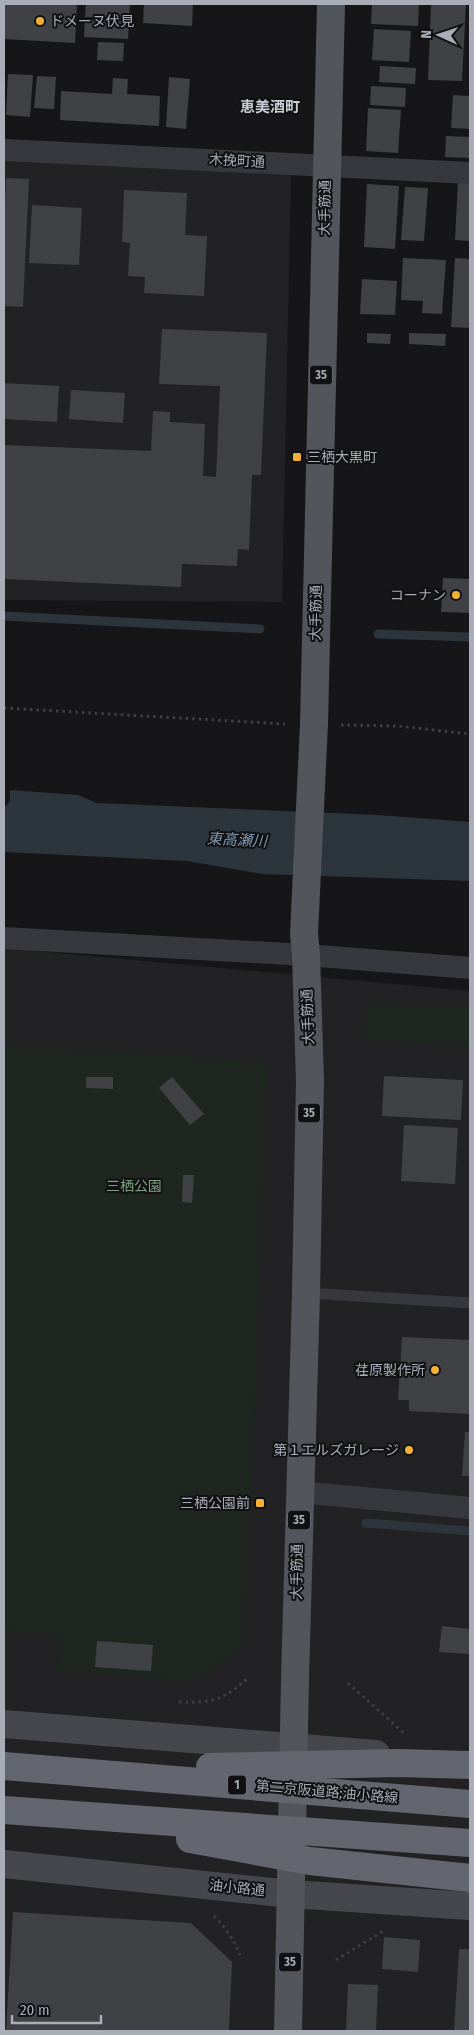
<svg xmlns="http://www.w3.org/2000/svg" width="474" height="2035" font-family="'Fira Sans Condensed','Noto Sans JP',sans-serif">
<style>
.built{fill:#222225}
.green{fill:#1e261f}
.water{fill:#2c353c}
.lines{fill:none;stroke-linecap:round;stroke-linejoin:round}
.stream{stroke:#2c353c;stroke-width:9}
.building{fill:#404145}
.path{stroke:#3d3f44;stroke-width:3;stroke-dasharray:2.5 4;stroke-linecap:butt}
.lane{stroke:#37383d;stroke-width:11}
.street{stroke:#37383d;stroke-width:22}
.secondary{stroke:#45474d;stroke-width:28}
.primary{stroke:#53555c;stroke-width:28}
.highway-bridge{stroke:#63666e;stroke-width:28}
.poi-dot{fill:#f2b134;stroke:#111113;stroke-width:2}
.labels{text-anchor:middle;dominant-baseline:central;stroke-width:4;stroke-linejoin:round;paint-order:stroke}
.shield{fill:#111113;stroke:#7b7e86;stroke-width:1}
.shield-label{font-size:12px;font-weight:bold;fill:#a8adb8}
.poi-label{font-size:14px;fill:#a8adb8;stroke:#111113;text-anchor:end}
.street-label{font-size:14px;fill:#a8adb8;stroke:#111113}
.park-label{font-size:14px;fill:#7fa381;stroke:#111113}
.neighbourhood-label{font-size:15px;font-weight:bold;fill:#c9ccd4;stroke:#111113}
.water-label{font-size:15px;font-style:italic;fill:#7f9bb3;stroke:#111113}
</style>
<rect width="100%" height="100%" fill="#161618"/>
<g class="built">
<path d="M 4,150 L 291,175 L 282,602 L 4,600 Z"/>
<path d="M 4,948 L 470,991 L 470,2031 L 4,2031 Z"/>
</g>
<g class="green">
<path d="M 369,1004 L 470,1007 L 470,1047 L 359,1039 Z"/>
<path d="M 4,1044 L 268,1062 L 245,1645 L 195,1681 L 57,1671 L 59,1635 L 4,1630 Z"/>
</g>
<path class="water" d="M 10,790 L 78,795 L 97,803 L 378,815 L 470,822 L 470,881 L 262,874 L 187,861 L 4,852 L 4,808 L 10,801 Z"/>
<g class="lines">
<g class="stream">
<path d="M 4,616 L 260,629"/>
<path d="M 378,634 L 470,637"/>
<path d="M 366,1523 L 470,1531"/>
</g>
</g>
<g class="building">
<path d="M 4,4 L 77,4 L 75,43 L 4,39 Z"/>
<path d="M 86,4 L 130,4 L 129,19 L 85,17 Z"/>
<path d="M 144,4 L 193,4 L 192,26 L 143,23 Z"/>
<path d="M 372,4 L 419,4 L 418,26 L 371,24 Z"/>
<path d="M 431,4 L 466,4 L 462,81 L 428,80 Z"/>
<path d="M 85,19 L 129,21 L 128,39 L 84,37 Z"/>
<path d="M 374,29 L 411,31 L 409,62 L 372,60 Z"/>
<path d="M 98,42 L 124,43 L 123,61 L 97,60 Z"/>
<path d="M 380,66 L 416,68 L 415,84 L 379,82 Z"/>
<path d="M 8,74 L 33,75 L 30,117 L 6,115 Z"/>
<path d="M 37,76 L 56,77 L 54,109 L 34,108 Z"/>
<path d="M 169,77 L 190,79 L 186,129 L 166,127 Z"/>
<path d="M 113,78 L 128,79 L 127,94 L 160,96 L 159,126 L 60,120 L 61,91 L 112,94 Z"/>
<path d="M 371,86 L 406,88 L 405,107 L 370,105 Z"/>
<path d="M 453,95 L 470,96 L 470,129 L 451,128 Z"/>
<path d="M 368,108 L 401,110 L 398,153 L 366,151 Z"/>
<path d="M 446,136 L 470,137 L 470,158 L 445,157 Z"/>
<path d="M 6,178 L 29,179 L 23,307 L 4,306 L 4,229 Z"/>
<path d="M 458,182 L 470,183 L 470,241 L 455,240 Z"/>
<path d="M 367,184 L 399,186 L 395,249 L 364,247 Z"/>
<path d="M 405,187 L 428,188 L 424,241 L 401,240 Z"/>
<path d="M 124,190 L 187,193 L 185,235 L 207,236 L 204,296 L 144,293 L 145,277 L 128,276 L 130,243 L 122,242 Z"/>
<path d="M 32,205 L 82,208 L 79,265 L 29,263 Z"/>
<path d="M 403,258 L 446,260 L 442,314 L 422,313 L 423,301 L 401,300 Z"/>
<path d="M 455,258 L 470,259 L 470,328 L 451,327 Z"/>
<path d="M 362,279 L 397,281 L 395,315 L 360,314 Z"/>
<path d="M 162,329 L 267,333 L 261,475 L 252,475 L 249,550 L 238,549 L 237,566 L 182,564 L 181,587 L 4,579 L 4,445 L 151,451 L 153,411 L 170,412 L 170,422 L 205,424 L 203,476 L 216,477 L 220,386 L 159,384 Z"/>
<path d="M 367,333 L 391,334 L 390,344 L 367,343 Z"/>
<path d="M 409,333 L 446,334 L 445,346 L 409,344 Z"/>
<path d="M 4,383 L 59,386 L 57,422 L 4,419 Z"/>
<path d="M 71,390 L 125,393 L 123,423 L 69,419 Z"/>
<path d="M 443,578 L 470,579 L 470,613 L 441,612 Z"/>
<path d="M 384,1076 L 463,1080 L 461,1120 L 382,1116 Z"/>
<path d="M 86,1077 L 113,1077 L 113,1089 L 86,1088 Z"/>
<path d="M 172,1077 L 204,1114 L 190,1125 L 159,1088 Z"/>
<path d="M 404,1125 L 458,1128 L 455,1184 L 401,1181 Z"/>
<path d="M 183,1175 L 194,1175 L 192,1203 L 182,1202 Z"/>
<path d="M 402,1337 L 470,1340 L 470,1414 L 409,1411 L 409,1400 L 398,1400 Z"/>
<path d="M 465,1432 L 470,1432 L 470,1476 L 462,1476 Z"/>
<path d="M 442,1626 L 470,1629 L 470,1654 L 439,1652 Z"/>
<path d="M 97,1641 L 153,1645 L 151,1671 L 95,1667 Z"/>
<path d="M 13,1912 L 191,1923 L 232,1962 L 229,2031 L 6,2031 Z"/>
<path d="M 384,1937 L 420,1940 L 418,1972 L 382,1969 Z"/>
<path d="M 459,1949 L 470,1949 L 470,2031 L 454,2031 Z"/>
<path d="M 348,1984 L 378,1985 L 376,2031 L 346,2031 Z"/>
</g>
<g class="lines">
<g class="path">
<path d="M 4,708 L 285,724"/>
<path d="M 341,725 L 398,726 L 470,734"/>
<path d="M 348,1683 L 405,1734"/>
<path d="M 179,1702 C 213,1703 224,1700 249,1677"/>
<path d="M 214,1916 C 226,1928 234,1940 240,1955"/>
<path d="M 336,1960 L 385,1930"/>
</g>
<path class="lane" d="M 306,1293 L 470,1303"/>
<g class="street">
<path d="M 4,150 L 470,173"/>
<path d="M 4,938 L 306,955 L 470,968"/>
<path d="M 299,1492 L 470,1508"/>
</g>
<g class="secondary">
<path d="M 4,1724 L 376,1754"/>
<path d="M 4,1864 L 291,1894 L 470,1906"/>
</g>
<path class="primary" d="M 288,2031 L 295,1679 L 306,1293 L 310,1081 L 306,955 L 304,934 L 314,724 L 331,4"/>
<g class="highway-bridge">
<path d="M 4,1766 L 470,1804"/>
<path d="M 210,1767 L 398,1763 L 470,1765"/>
<path d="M 4,1810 L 470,1843"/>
<path d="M 190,1839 L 310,1861 L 470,1878"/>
</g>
</g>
<g class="poi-dot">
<circle cx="40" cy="21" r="5"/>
<rect x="292" y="452" width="10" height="10" rx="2.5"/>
<circle cx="456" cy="595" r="5"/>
<circle cx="435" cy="1370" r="5"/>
<circle cx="409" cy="1450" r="5"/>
<rect x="255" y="1498" width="10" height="10" rx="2.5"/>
</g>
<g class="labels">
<g class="shield">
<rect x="310" y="365.5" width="22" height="19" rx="4"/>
<rect x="298" y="1103.5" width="22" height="19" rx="4"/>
<rect x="288" y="1510.5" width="22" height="19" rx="4"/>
<rect x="228" y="1775.5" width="18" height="19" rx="4"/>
<rect x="279" y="1952.5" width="22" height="19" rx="4"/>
</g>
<g class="shield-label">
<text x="321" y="375">35</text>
<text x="309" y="1113">35</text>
<text x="299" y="1520">35</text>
<text x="237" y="1785">1</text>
<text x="290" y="1962">35</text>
</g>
<g class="poi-label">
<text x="50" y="21" text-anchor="start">ドメーヌ伏見</text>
<text x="307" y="457" text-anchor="start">三栖大黒町</text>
<text x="446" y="595">コーナン</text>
<text x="425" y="1370">荏原製作所</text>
<text x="399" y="1450">第１エルズガレージ</text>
<text x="250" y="1503">三栖公園前</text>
</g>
<g class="street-label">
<text transform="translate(237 161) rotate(3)">木挽町通</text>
<text transform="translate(325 208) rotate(-89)">大手筋通</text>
<text transform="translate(316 613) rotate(-89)">大手筋通</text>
<text transform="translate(308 1017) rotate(-92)">大手筋通</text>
<text transform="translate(297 1572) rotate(-89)">大手筋通</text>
<text transform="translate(327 1792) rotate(5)">第二京阪道路;油小路線</text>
<text transform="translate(237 1888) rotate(6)">油小路通</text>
</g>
<g class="park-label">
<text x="134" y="1186">三栖公園</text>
</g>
<g class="neighbourhood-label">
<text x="270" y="107">恵美酒町</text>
</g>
<g class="water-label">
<text transform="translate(237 840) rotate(3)">東高瀬川</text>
</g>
</g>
<rect width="474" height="2035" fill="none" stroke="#a8adb8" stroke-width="10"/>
<g transform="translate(439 35) rotate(273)" stroke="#111113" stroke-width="4" paint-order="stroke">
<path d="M0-4L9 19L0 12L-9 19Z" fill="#a8adb8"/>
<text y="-8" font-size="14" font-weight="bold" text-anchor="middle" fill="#a8adb8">N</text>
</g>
<path d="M12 2015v8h89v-8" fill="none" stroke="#a8adb8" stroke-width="2.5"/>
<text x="20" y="2015" font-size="15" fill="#a8adb8" stroke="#111113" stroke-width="4" paint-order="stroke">20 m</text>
</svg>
